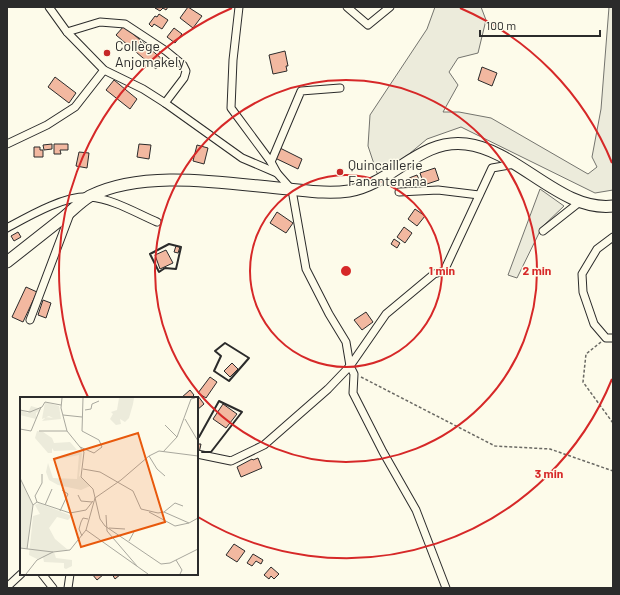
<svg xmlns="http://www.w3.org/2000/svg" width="620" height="595" font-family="Barlow,sans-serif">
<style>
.green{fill:#ecebdb;stroke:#74746e}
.building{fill:#f2b8a0;stroke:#2b2b2b}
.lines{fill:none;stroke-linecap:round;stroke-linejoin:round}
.minor-casing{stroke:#2b2b2b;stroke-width:9}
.primary-casing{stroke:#2b2b2b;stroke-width:13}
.path{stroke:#6a6964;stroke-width:1.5;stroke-dasharray:3 2;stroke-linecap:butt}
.minor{stroke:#fdfbea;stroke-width:7}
.primary{stroke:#fdfbea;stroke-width:11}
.wall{stroke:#2b2b2b;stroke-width:2}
.ring{fill:none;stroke:#d62828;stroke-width:2}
.poi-dot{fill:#c62828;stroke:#fdfbea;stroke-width:1.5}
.labels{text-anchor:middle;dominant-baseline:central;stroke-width:3;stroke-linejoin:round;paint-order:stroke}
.poi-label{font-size:14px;fill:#2b2b2b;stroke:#fdfbea;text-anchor:start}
.inset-road{fill:none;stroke:#a9a89e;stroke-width:1}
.view{fill:#e8590c;fill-opacity:0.15;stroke:#e8590c;stroke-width:2}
.inset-edge{fill:none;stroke:#2b2b2b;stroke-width:2}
.centre{fill:#d62828;stroke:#fdfbea;stroke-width:2}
.ring-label{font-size:12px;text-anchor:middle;font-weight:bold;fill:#d62828;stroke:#fdfbea;stroke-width:3;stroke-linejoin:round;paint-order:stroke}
</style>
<rect width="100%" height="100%" fill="#fdfbea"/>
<g class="green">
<path d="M 435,7 L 481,7 L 486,20 L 478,53 L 458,58 L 449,72 L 458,85 L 443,112 L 459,112 L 491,118 L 588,174 L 597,167 L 592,157 L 601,109 L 609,7 L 613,7 L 613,190 L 595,193 L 461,127 L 427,139 L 379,179 L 368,146 L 370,115 L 427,29 Z"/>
<path d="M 540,189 L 564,206 L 542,227 L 517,278 L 508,275 Z"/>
</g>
<g class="building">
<path d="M 168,7 L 166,10 L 163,8 L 160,11 L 155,8 Z"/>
<path d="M 188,7 L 202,16 L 193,28 L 180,18 Z"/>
<path d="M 159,14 L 168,20 L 162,29 L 154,24 L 152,27 L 149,24 L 155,16 L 157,17 Z"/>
<path d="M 124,26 L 163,60 L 156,69 L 116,35 Z"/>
<path d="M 174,28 L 182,34 L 175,43 L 167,37 Z"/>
<path d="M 285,51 L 288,66 L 286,66 L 287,71 L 273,74 L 269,55 Z"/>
<path d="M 482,67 L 497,73 L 492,86 L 478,80 Z"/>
<path d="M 55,77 L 76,93 L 69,103 L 48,87 Z"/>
<path d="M 114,80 L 137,99 L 130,109 L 106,90 Z"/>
<path d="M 52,144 L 52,149 L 44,150 L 43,145 Z"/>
<path d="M 54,144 L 68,144 L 68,150 L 60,150 L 61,154 L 54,154 Z"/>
<path d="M 139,144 L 151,145 L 149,159 L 137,157 Z"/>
<path d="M 197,145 L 208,148 L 204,164 L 193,161 Z"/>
<path d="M 34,147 L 40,147 L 40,150 L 43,150 L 43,157 L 34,157 Z"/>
<path d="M 280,148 L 302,159 L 298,169 L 275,158 Z"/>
<path d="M 79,152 L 89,153 L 87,168 L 76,166 Z"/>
<path d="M 435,168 L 439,180 L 424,185 L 420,173 Z"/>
<path d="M 417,175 L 420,182 L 412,185 L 409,178 Z"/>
<path d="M 415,209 L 425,216 L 417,226 L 408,219 Z"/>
<path d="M 277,212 L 293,223 L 286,233 L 270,223 Z"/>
<path d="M 404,227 L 412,233 L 405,243 L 397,237 Z"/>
<path d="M 18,232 L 21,237 L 14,241 L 11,236 Z"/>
<path d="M 394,239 L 400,243 L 397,248 L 391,244 Z"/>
<path d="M 176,246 L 180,247 L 178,253 L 174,252 Z"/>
<path d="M 166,250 L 173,263 L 160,269 L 155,255 Z"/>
<path d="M 26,287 L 37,292 L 23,322 L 12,317 Z"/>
<path d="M 43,300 L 51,303 L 46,318 L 38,315 Z"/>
<path d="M 366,312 L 373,322 L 362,330 L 354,320 Z"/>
<path d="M 232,363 L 238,369 L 230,377 L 224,371 Z"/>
<path d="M 210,377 L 217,382 L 206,398 L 198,393 Z"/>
<path d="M 190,390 L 194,395 L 191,398 L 181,398 Z"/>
<path d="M 198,396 L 204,404 L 197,410 L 196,398 Z"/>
<path d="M 223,404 L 237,414 L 226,428 L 213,419 Z"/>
<path d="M 197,444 L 201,444 L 199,453 L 197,453 Z"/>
<path d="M 258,458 L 262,468 L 241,477 L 237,467 L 252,459 L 253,460 Z"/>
<path d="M 234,544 L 245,551 L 237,562 L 226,555 Z"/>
<path d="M 253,554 L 263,560 L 261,564 L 256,561 L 252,566 L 247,563 Z"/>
<path d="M 271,567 L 279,574 L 274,579 L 271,576 L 269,579 L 264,575 Z"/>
<path d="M 92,574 L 104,574 L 97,580 Z"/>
<path d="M 112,574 L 121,574 L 115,579 Z"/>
</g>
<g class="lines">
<defs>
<g id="minor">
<path d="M 49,7 L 67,32 L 104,70 L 143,89 L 165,103 L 242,158 L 277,173 L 292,190 L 306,269 L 329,314 L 346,342 L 350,366 L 354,374 L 353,393 L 383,452 L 416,510 L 446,588"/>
<path d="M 239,7 L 233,60 L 231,108 L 271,162 L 277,173"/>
<path d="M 347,7 L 368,25 L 390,7"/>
<path d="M 67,32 L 100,22 L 125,24 L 166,51 L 183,65 L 186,71 L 184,78 L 165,103"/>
<path d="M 7,144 L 47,125 L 75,107 L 104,70"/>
<path d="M 271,162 L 301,91 L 340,88"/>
<path d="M 399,192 L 438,190 L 479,195"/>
<path d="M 7,228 C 29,216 65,195 90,197 C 113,199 136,213 157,222"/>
<path d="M 543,231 L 581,201"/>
<path d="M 613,237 L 597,249 L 582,274 L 583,292 L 594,324 L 606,338 L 613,338"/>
<path d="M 30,320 L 70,214"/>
<path d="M 197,454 L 231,461 L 264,445 L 328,389 L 350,366 L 386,314 L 434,274 L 444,271 L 492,168 L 515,164"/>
<path d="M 42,574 L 53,588"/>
<path d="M 7,587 L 21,574"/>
<path d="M 68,588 L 70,574"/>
</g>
<path id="primary" d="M 7,262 C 26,247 45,232 64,217 C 73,210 80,202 90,196 C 146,168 229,184 289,189 C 309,191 328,194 349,191 C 392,184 420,138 466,144 C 518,150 560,212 613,206"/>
</defs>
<use href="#minor" class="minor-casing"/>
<use href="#primary" class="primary-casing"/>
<g class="path">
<path d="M 601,342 L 586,354 L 583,382 L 613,423"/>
<path d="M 361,377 L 495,446 L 550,449 L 613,471"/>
</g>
<use href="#minor" class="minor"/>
<use href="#primary" class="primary"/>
<g class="wall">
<path d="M 169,244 L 181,247 L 176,269 L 165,268 L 159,272 L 150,254 Z"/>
<path d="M 225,343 L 249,358 L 229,381 L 214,371 L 221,356 L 215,351 Z"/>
<path d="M 197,437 L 199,437 L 219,401 L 242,412 L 211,452 L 202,452"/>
</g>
</g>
<g class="ring">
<circle cx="346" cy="271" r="96"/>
<circle cx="346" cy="271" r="191"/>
<path d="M612 379A287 287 0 0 1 198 517M88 397A287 287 0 0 1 232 8M460 8A287 287 0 0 1 612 163"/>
</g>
<g class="poi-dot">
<circle cx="107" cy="53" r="4"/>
<circle cx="340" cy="172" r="4"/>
</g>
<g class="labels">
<g class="poi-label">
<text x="115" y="45">Collège<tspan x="115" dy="16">Anjomakely</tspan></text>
<text x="348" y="164">Quincaillerie<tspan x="348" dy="16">Fanantenana</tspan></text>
</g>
</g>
<g transform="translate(20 397)">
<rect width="178" height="178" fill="#fdfbea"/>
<path d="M 99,1 L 114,1 L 113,7 L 109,21 L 105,25 L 100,22 L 101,27 L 96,28 L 90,22 L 93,17 L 91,15 L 97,13 ZM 25,5 L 39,9 L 41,22 L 22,24 L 26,20 L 33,21 L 29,19 L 22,22 ZM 11,9 L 21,12 L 16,16 L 16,22 L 0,18 L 0,13 L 8,16 ZM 17,34 L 23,35 L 32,41 L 34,46 L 50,45 L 57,53 L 34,54 L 32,51 L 32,56 L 28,56 L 15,41 ZM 61,54 L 62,57 L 59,79 L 70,89 L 61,93 L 38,88 L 29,83 L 26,75 L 28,66 L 33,81 L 57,82 L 59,58 L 29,64 ZM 0,82 L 13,108 L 7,151 L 0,151 ZM 19,106 L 52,119 L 48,123 L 37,120 L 29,131 L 35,142 L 48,153 L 34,155 L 36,161 L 52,163 L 52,169 L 46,172 L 44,171 L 44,166 L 24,165 L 23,160 L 17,162 L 9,158 L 13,119 L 20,117 L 15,108 Z" fill="#ecebdb"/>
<path class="inset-road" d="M 42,1 L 41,11 L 47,34 L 64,55 L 61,80 L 73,92 L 80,122 L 85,129 L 141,167 L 150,166 L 178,152M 0,13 L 10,15 L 22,10 L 25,5 L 41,8M 65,13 L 71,12 L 72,7 L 79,4M 43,18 L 62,20M 165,22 L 178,44M 145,28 L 157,40M 0,32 L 11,34 L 21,10M 19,34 L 47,34M 60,50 L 74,56 L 82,50 L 79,43 L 62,34 L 63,1M 143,55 L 157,40 L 171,2 L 175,1M 129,59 L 137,72 L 145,79M 63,72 L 80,75 L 113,94 L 121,112 L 138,116 L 144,115 L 155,106 L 163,109M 0,81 L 13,108 L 7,152M 58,98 L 61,104 L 72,105M 17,105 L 15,99 L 22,86 L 22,77M 13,108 L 17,105 L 50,116 L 66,113 L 73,104M 25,108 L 32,92M 40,114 L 48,97 L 42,93M 129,115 L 155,129 L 169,126M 144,115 L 169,126 L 178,121M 86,118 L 87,134 L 117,169M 89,131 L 105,132M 66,133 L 128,177M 62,139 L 59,132 L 61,125 L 63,121 L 68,122M 109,144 L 115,133M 0,151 L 33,155M 156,163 L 162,173 L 160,177M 6,177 L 17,163 L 33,155 L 50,153 L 66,133 L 75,101 L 101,83 L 129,59 L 139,54 L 178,59"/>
<path class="view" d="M 118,36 L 145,125 L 61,150 L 34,62 Z"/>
<rect width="178" height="178" class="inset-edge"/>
</g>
<circle cx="346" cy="271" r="6" class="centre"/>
<g class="ring-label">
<text x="442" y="275">1 min</text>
<text x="537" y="275">2 min</text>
<text x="549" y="478">3 min</text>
</g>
<rect width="620" height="595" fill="none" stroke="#2b2b2b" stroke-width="16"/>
<path d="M480 30v6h120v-6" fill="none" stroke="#2b2b2b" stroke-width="2"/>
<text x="486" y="30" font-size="12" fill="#2b2b2b" stroke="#fdfbea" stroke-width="3" paint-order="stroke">100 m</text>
</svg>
